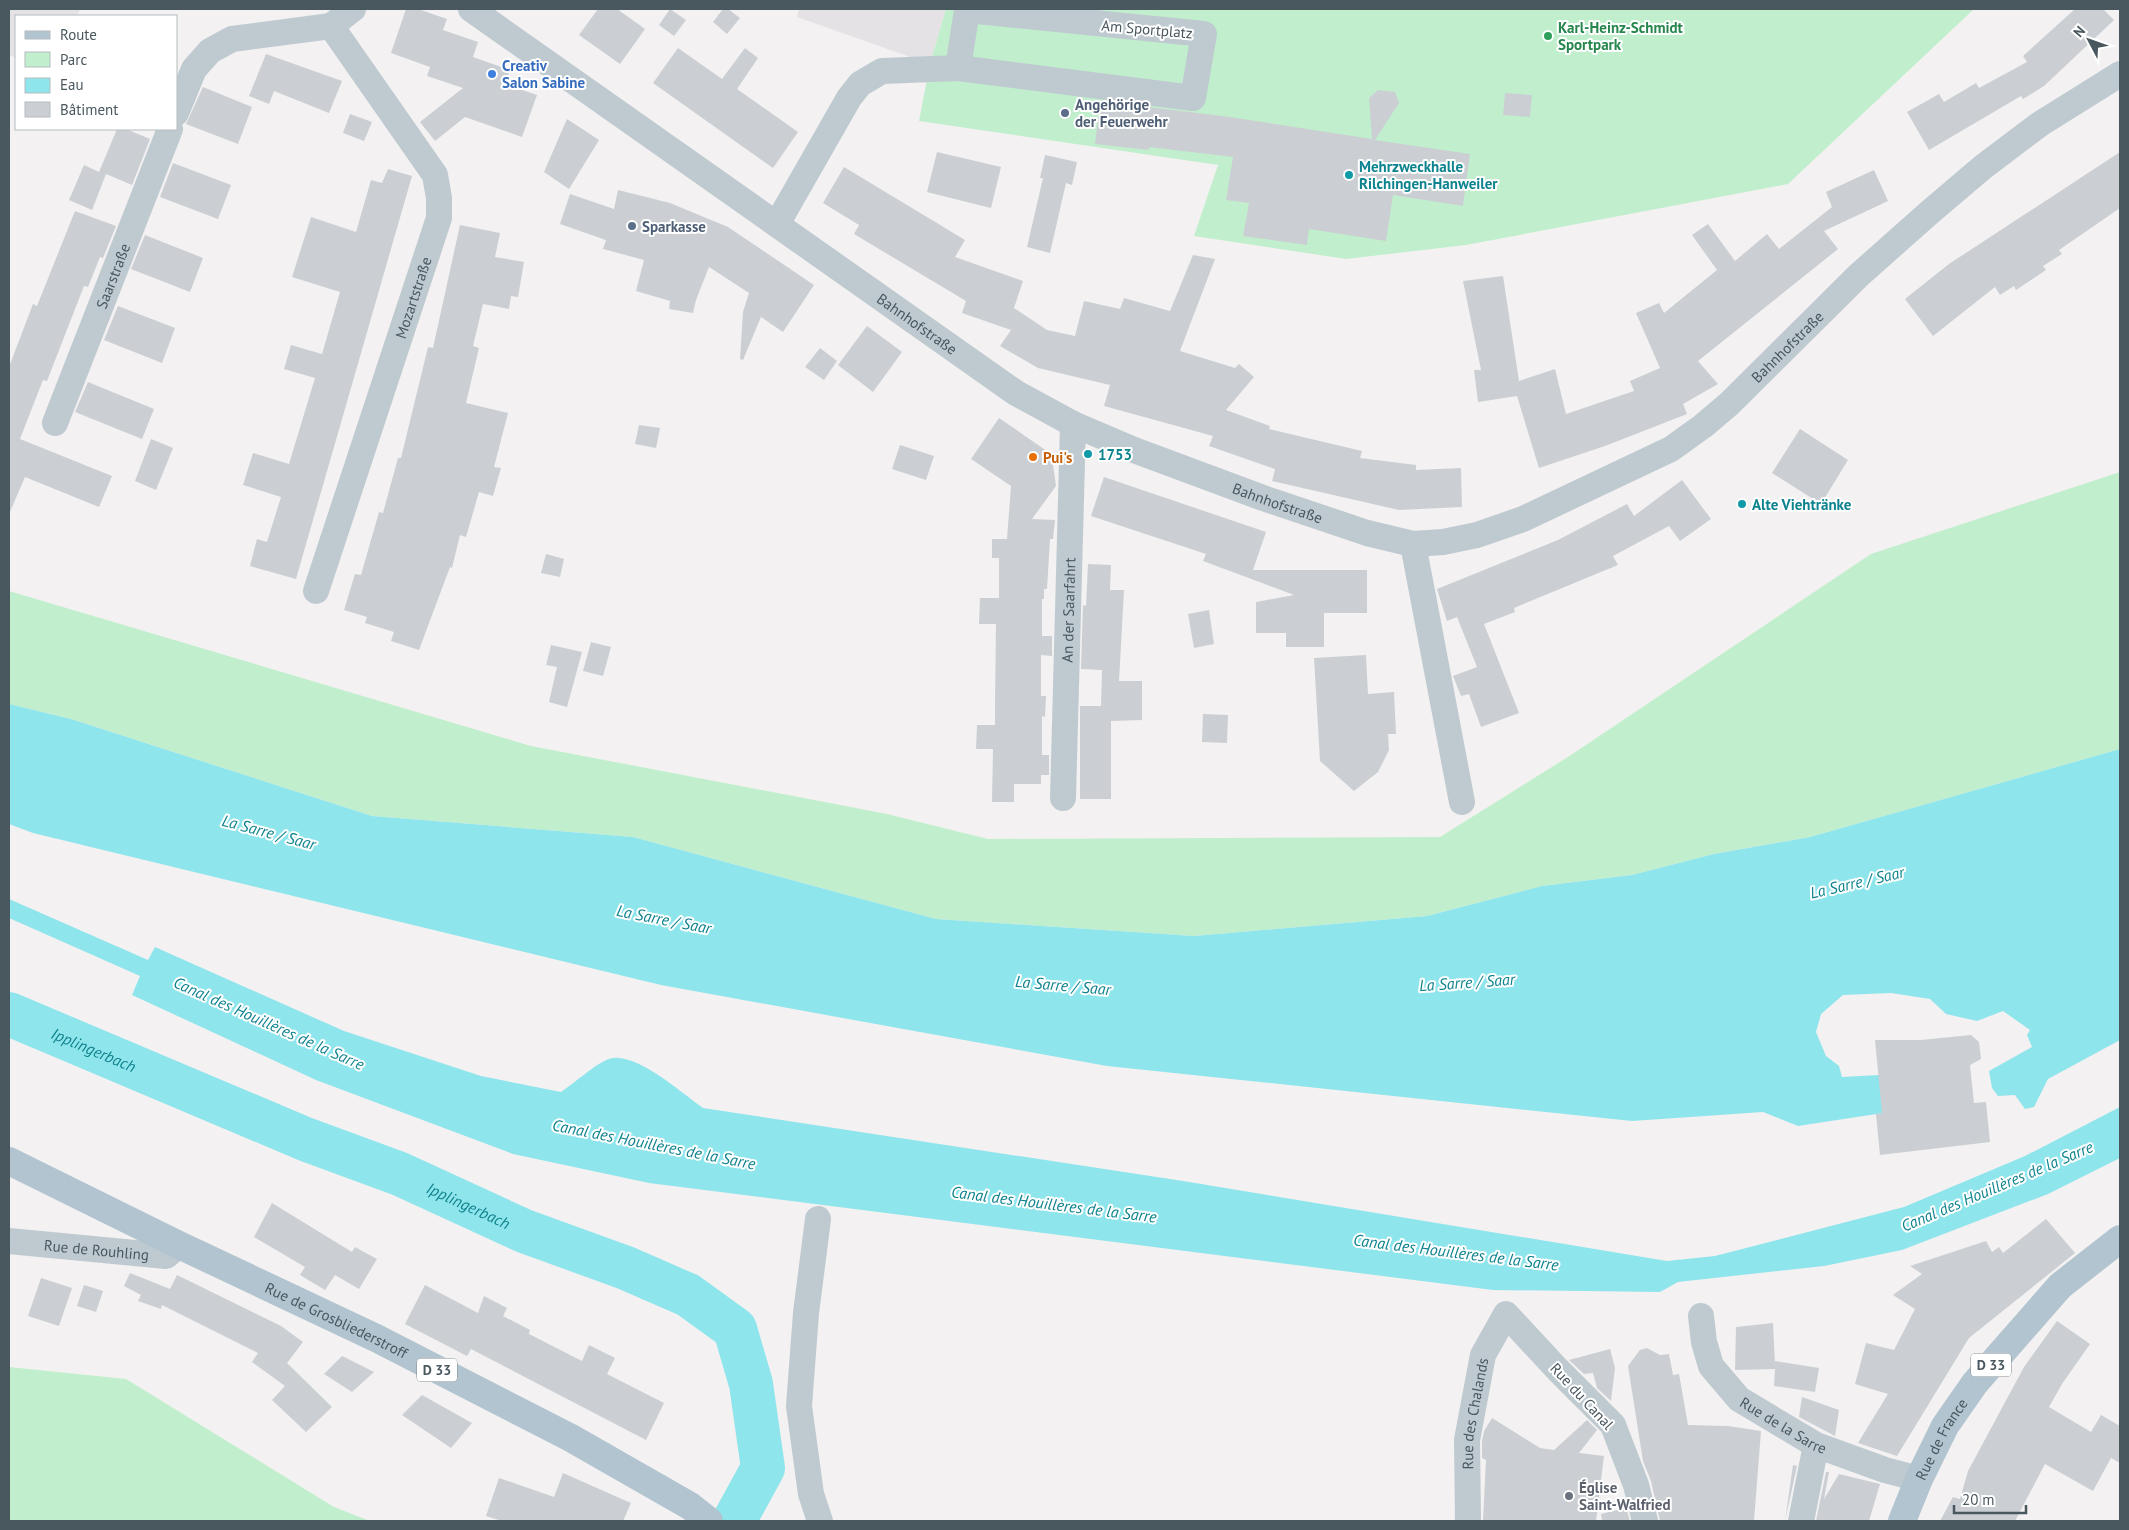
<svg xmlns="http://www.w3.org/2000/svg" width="2129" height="1530" font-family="'PT Sans',sans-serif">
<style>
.education{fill:#e4e2e4}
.green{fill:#c1efcd}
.water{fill:#8fe5ec}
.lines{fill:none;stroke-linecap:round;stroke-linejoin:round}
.river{stroke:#8fe5ec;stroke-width:44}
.building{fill:#cbcfd3}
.minor{stroke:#bfcad0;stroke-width:26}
.major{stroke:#b1c4cf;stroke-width:28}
.leisure-dot{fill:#2e9e5b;stroke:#fff;stroke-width:2}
.shop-dot{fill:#3f7fe0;stroke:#fff;stroke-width:2}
.service-dot{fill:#5c6f8a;stroke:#fff;stroke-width:2}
.culture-dot{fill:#0f9aa8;stroke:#fff;stroke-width:2}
.food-dot{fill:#e8710a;stroke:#fff;stroke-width:2}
.worship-dot{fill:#6b7280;stroke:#fff;stroke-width:2}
.labels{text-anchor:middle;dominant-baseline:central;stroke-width:4;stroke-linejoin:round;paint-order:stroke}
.shield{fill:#fff;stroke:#80898f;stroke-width:1}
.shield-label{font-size:14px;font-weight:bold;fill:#49575f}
.leisure-label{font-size:15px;font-weight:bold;fill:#27864d;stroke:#fff;text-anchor:start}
.street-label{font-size:15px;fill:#49575f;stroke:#fff}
.shop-label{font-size:15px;font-weight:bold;fill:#366cbe;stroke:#fff;text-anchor:start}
.service-label{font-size:15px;font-weight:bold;fill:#4e5e75;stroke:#fff;text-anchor:start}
.culture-label{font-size:15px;font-weight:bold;fill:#0d838f;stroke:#fff;text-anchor:start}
.food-label{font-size:15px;font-weight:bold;fill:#c56008;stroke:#fff;text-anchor:start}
.worship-label{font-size:15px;font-weight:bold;fill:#5b616d;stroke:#fff;text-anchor:start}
.water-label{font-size:16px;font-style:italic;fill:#0f838e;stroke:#fff}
</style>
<rect width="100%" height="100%" fill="#f3f1f1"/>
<g class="education">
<path d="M 9,9 L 80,9 L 77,16 L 16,16 L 16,58 L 9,55 Z"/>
<path d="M 799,9 L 946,9 L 930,64 L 797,17 Z"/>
</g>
<g class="green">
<path d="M 946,9 L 1974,9 L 1788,184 L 1466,245 L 1346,259 L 1194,236 L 1218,165 L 919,121 L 930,64 Z"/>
<path d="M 2120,472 L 2120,749 L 1810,837 L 1714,854 L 1632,875 L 1542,886 L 1427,916 L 1194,936 L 936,919 L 633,837 L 372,816 L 71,719 L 9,704 L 9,591 L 531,746 L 887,814 L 988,839 L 1440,837 L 1571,755 L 1871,554 Z"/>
<path d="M 9,1367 L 126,1379 L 334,1507 L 370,1521 L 9,1521 Z"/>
</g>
<g class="water">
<path d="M 9,704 L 71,719 L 372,816 L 633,837 L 936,919 L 1194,936 L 1427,916 L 1542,886 L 1632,875 L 1714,854 L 1810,837 L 2120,749 L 2120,1040 L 2048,1079 L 2034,1107 L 2025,1109 L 2015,1095 L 1998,1096 L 1992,1088 L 1989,1071 L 2032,1047 L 2027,1035 L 2030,1030 L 2003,1011 L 1977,1021 L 1946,1014 L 1930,999 L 1891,993 L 1843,995 L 1821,1014 L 1816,1032 L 1826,1056 L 1839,1066 L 1842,1077 L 1879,1075 L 1883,1113 L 1798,1126 L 1763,1112 L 1632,1121 L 1107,1066 L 661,985 L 33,833 L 9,824 Z"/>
<path d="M 9,899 L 148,960 L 155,947 L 344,1031 L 481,1076 L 561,1092 C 573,1084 598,1062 609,1059 C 634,1050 683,1094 703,1108 L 1183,1181 L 1667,1261 L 1715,1256 L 1904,1207 L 2025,1156 L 2120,1107 L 2120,1158 L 2048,1194 L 1902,1250 L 1824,1266 L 1678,1282 L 1660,1292 L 1493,1290 L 649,1183 L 513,1154 L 316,1080 L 132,995 L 140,976 L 9,918 Z"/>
</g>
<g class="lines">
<path class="river" id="s1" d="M 9,1014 L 305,1139 L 400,1174 L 524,1231 L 626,1268 L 688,1295 L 735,1329 L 751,1384 L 763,1468 L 734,1521"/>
</g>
<g class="building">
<path d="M 406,9 L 418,9 L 447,19 L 443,30 L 478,42 L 473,57 L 510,70 L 505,84 L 537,95 L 522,137 L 465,117 L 435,141 L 420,122 L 463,88 L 427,76 L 430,67 L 391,53 Z"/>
<path d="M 598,9 L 617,9 L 645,29 L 620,64 L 579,35 Z"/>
<path d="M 670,9 L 686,20 L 674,36 L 659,25 Z"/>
<path d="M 723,9 L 728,9 L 740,18 L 727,34 L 713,22 Z"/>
<path d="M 2075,9 L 2103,9 L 2114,20 L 2044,86 L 2023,99 L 2021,96 L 1929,150 L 1907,112 L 1939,94 L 1944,102 L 1976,83 L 1979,88 L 2027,62 L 2023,56 Z"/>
<path d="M 678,48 L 722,79 L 745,48 L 758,58 L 737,89 L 798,132 L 773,168 L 653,83 Z"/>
<path d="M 266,54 L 342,81 L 329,113 L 274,91 L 269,104 L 249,96 Z"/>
<path d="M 203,87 L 252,107 L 238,144 L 186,124 Z"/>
<path d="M 1378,90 L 1395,92 L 1399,103 L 1375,140 L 1470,154 L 1463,206 L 1393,195 L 1386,241 L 1309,229 L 1307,245 L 1243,236 L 1249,203 L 1226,200 L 1233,157 L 1149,147 L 1149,150 L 1095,144 L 1100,101 L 1230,117 L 1372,139 L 1369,98 Z"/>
<path d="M 1505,93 L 1532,95 L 1530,117 L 1503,115 Z"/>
<path d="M 350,114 L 372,122 L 364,141 L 343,133 Z"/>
<path d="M 567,119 L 599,140 L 569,189 L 544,172 Z"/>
<path d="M 117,129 L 126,129 L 150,139 L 132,185 L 106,174 L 92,210 L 69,200 L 84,165 L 99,172 Z"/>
<path d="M 937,152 L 1001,167 L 991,208 L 927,192 Z"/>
<path d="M 2120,152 L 2120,208 L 2059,250 L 2062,254 L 2043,266 L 2046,270 L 2016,290 L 2014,286 L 2000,295 L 1995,287 L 1933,336 L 1905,299 L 1949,264 Z"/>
<path d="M 1045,155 L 1077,162 L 1072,185 L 1066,183 L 1050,253 L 1027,247 L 1043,178 L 1040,178 Z"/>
<path d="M 173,163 L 231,185 L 218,219 L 160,197 Z"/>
<path d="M 844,167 L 965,240 L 955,257 L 1023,281 L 1014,308 L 1047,330 L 1075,336 L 1084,301 L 1120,309 L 1124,298 L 1170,311 L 1193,255 L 1215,259 L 1180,351 L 1235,368 L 1239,364 L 1254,377 L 1226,410 L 1270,426 L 1269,429 L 1362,451 L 1360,458 L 1416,465 L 1416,470 L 1461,468 L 1462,507 L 1399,510 L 1272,481 L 1275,469 L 1209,446 L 1213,436 L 1104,406 L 1110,385 L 1038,368 L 1000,346 L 1011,330 L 962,313 L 966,301 L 854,234 L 859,225 L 823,203 Z"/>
<path d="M 388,169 L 412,176 L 296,579 L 250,566 L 257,539 L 267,542 L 281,497 L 243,485 L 253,453 L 289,464 L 315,378 L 284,369 L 291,345 L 322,354 L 340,292 L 292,277 L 311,217 L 356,232 L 371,180 L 382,183 Z"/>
<path d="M 1874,170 L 1888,201 L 1824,231 L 1838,249 L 1698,361 L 1718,384 L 1683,404 L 1687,414 L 1605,446 L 1539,468 L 1517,396 L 1478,402 L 1474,370 L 1481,370 L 1463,281 L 1503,276 L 1519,381 L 1555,369 L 1566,414 L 1634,391 L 1630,381 L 1660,368 L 1636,313 L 1659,303 L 1664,313 L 1717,270 L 1692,235 L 1708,224 L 1735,261 L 1767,234 L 1779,249 L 1832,207 L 1826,192 Z"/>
<path d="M 618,190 L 670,203 L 728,227 L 814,285 L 783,332 L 761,317 L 743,360 L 740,359 L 743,312 L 749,293 L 709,267 L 696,300 L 693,313 L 669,309 L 670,301 L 636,291 L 644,260 L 603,249 L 606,240 L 560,224 L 570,194 L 614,209 Z"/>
<path d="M 75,211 L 116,226 L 103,258 L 100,257 L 88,287 L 84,286 L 47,381 L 43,380 L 20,439 L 112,476 L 99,507 L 25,477 L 9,514 L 9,367 L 33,304 L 37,306 Z"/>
<path d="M 460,225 L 500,233 L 495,257 L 524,262 L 518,297 L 511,296 L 509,309 L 483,304 L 473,346 L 479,348 L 466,403 L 508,413 L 494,467 L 501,468 L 493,496 L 479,492 L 466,537 L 460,535 L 452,568 L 450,567 L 419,650 L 391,641 L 394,632 L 365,623 L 367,617 L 344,610 L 355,574 L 361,575 L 379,512 L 383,513 L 398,458 L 401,458 L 428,347 L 433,348 Z"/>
<path d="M 145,235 L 203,258 L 190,292 L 131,269 Z"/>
<path d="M 118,306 L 175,328 L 162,363 L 104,340 Z"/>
<path d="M 867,326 L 902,352 L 873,392 L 838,365 Z"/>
<path d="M 820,348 L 837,361 L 824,380 L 805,367 Z"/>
<path d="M 88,382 L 154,409 L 142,439 L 75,412 Z"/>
<path d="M 999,418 L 1057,458 L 1053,465 L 1056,486 L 1032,519 L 1055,520 L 1053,539 L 1050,539 L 1047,589 L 1044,589 L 1044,599 L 1042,599 L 1042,636 L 1052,636 L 1052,656 L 1041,655 L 1041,696 L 1046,696 L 1045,717 L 1042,716 L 1042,755 L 1049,755 L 1049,775 L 1041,775 L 1041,784 L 1014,784 L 1014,802 L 992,802 L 993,749 L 976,749 L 977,725 L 995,725 L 995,705 L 996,624 L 979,624 L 980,598 L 999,598 L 999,558 L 992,558 L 992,539 L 1007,539 L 1011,486 L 971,459 Z"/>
<path d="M 639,425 L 660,428 L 656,448 L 635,444 Z"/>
<path d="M 1800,429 L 1848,460 L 1821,504 L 1772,473 Z"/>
<path d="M 151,439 L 173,448 L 156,490 L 135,481 Z"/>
<path d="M 900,445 L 934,456 L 926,480 L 892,469 Z"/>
<path d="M 1104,477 L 1266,532 L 1253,570 L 1367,570 L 1367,613 L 1324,613 L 1324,647 L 1286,647 L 1286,633 L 1256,633 L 1256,602 L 1294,595 L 1203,561 L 1206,554 L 1091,516 Z"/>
<path d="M 1682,480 L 1711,519 L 1680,541 L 1669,526 L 1613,556 L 1618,565 L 1514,608 L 1515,612 L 1484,624 L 1519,713 L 1481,727 L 1469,694 L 1461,696 L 1453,676 L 1477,667 L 1457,617 L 1447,621 L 1437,589 L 1558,540 L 1627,504 L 1634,516 Z"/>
<path d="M 546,554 L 564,559 L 560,577 L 541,573 Z"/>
<path d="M 1088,564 L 1111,565 L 1110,590 L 1124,590 L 1119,681 L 1142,681 L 1142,720 L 1111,721 L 1111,799 L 1080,799 L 1080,706 L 1101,706 L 1102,670 L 1081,669 L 1083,605 L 1086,606 Z"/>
<path d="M 1209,610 L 1214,644 L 1194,648 L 1188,614 Z"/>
<path d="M 591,642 L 611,647 L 603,676 L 583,671 Z"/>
<path d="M 551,645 L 582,652 L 567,707 L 549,702 L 557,667 L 546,665 Z"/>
<path d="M 1366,655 L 1368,694 L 1394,692 L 1396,734 L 1388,734 L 1389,750 L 1378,772 L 1354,791 L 1320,761 L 1314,658 Z"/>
<path d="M 1203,714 L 1228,715 L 1227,743 L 1202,742 Z"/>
<path d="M 1971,1035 L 1979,1042 L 1981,1059 L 1970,1065 L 1974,1103 L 1986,1102 L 1990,1142 L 1880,1155 L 1876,1114 L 1882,1113 L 1875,1040 L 1921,1040 Z"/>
<path d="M 272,1203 L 352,1252 L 355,1247 L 377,1259 L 359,1289 L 335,1275 L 325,1290 L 300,1275 L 305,1267 L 254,1237 Z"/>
<path d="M 2046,1219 L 2075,1253 L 1969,1338 L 1897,1456 L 1858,1443 L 1888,1394 L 1855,1384 L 1866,1343 L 1894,1350 L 1915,1309 L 1893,1295 L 1922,1274 L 1910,1266 L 1986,1241 L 1992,1252 L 1999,1247 L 2003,1253 Z"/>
<path d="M 130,1273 L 170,1289 L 177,1275 L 281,1326 L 303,1342 L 287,1363 L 332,1407 L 306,1432 L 272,1400 L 285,1386 L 252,1362 L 258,1353 L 162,1305 L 161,1309 L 138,1301 L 141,1295 L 124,1286 Z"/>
<path d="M 41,1278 L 72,1288 L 59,1326 L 28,1316 Z"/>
<path d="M 84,1285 L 103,1291 L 96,1312 L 77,1306 Z"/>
<path d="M 425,1285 L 478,1313 L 484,1296 L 507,1308 L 503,1316 L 530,1330 L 529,1334 L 582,1361 L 589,1345 L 615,1358 L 607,1374 L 664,1403 L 646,1440 L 471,1349 L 467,1356 L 405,1324 Z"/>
<path d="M 2057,1321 L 2090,1344 L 2062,1384 L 2049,1407 L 2091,1432 L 2101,1415 L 2120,1426 L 2120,1463 L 2111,1458 L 2093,1491 L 2045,1464 L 2015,1521 L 1940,1521 L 1953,1497 L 1960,1499 L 1968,1471 L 2024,1367 Z"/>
<path d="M 1773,1323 L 1775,1365 L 1775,1361 L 1819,1368 L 1815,1392 L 1774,1386 L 1775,1369 L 1735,1370 L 1736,1327 Z"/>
<path d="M 1647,1348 L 1660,1355 L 1669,1354 L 1673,1375 L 1679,1374 L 1688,1425 L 1728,1426 L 1761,1431 L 1754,1521 L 1660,1521 L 1651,1481 L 1643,1461 L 1628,1366 L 1640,1350 Z"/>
<path d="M 1610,1349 L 1615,1368 L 1611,1401 L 1597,1388 L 1593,1373 L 1584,1374 L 1569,1360 Z"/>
<path d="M 342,1356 L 374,1372 L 352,1392 L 324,1374 Z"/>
<path d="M 422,1395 L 472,1423 L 451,1448 L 402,1415 Z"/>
<path d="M 1802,1397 L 1839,1410 L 1835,1436 L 1799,1417 Z"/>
<path d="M 1492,1418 L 1540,1448 L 1554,1450 L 1587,1420 L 1597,1430 L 1579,1453 L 1604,1456 L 1596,1521 L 1483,1521 L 1486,1460 L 1482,1458 L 1482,1441 L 1484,1431 Z"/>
<path d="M 1793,1465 L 1797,1466 L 1785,1521 Z"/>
<path d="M 1826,1472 L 1829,1472 L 1824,1499 L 1839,1474 L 1880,1484 L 1869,1521 L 1816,1521 Z"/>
<path d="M 563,1473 L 631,1503 L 623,1521 L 502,1521 L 486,1516 L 499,1478 L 554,1497 Z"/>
<path d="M 1626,1508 L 1630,1521 L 1602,1521 L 1601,1514 Z"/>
</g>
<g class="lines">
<g class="minor">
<path id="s2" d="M 471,9 L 1016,393 L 1073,424 L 1134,450 L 1263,498 L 1367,533 L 1413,544 L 1443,542 L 1477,535 L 1523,519 L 1671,449 L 1703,426 L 1729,404 L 1859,275 L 1930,212 L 1983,167 L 2040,124 L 2120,74"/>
<path d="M 176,113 L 194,69 L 210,51 L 232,39 L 331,26 L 353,9"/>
<path d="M 777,224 L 849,98 L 860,84 L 882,71 L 958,68 L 1193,98 L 1204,34 L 967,10 L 958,68"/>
<path id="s3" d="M 55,423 L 170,129"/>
<path d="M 1413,544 L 1462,802"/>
<path id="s4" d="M 316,591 L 439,218 L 439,198 L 435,175 L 331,26"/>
<path id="s5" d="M 1063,798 L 1073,424"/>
<path d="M 818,1219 L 806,1313 L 799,1406 L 811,1494 L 820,1521"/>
<path id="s6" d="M 9,1241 L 166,1256 L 179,1245"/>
<path id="s7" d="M 1701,1316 L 1704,1342 L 1711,1366 L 1739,1399 L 1816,1445 L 1885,1470 L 1919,1479"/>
<path id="s8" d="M 1468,1521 L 1467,1440 L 1483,1355 L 1506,1314 L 1558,1370 L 1613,1425 L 1636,1485 L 1645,1521"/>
<path d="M 1801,1521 L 1816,1445"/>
</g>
<g class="major">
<path id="s9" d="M 9,1161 L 179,1245 L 376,1338 L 571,1438 L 690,1506 L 709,1521"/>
<path id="s10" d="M 1902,1521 L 1919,1479 L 1945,1426 L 1975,1383 L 2060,1286 L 2120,1239"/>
</g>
</g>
<circle class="leisure-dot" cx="1548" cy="36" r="5"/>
<circle class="shop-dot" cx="492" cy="74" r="5"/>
<g class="service-dot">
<circle cx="1065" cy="113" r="5"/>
<circle cx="632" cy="226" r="5"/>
</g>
<g class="culture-dot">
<circle cx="1349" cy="175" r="5"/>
<circle cx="1088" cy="454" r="5"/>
<circle cx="1742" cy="504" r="5"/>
</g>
<circle class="food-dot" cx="1033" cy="457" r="5"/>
<circle class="worship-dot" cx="1569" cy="1496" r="5"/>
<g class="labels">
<g class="shield">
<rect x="1971" y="1353.5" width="40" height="23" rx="4"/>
<rect x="417" y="1358.5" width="40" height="23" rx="4"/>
</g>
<g class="shield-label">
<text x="1991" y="1365">D 33</text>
<text x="437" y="1370">D 33</text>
</g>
<g class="leisure-label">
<text x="1558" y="27">Karl-Heinz-Schmidt<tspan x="1558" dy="17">Sportpark</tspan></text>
</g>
<g class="street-label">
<text transform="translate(1147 29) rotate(5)">Am Sportplatz</text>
<text stroke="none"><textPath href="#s3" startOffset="158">Saarstraße</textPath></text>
<text stroke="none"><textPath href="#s4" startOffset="309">Mozartstraße</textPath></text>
<text stroke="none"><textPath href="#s2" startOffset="546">Bahnhofstraße</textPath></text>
<text stroke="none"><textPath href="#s2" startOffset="1525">Bahnhofstraße</textPath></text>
<text stroke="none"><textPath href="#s2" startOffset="951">Bahnhofstraße</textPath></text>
<text stroke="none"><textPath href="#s5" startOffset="188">An der Saarfahrt</textPath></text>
<text stroke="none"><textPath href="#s6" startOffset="88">Rue de Rouhling</textPath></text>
<text stroke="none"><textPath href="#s9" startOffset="364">Rue de Grosbliederstroff</textPath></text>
<text transform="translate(1582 1396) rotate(47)">Rue du Canal</text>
<text stroke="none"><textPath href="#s8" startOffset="108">Rue des Chalands</textPath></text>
<text stroke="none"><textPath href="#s7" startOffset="146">Rue de la Sarre</textPath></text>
<text stroke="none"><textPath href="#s10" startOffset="91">Rue de France</textPath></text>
</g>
<g class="shop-label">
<text x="502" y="65">Creativ<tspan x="502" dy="17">Salon Sabine</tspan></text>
</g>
<g class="service-label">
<text x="1075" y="104">Angehörige<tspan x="1075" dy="17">der Feuerwehr</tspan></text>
<text x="642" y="226">Sparkasse</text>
</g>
<g class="culture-label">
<text x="1359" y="166">Mehrzweckhalle<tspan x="1359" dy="17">Rilchingen-Hanweiler</tspan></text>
<text x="1098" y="454">1753</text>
<text x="1752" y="504">Alte Viehtränke</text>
</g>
<g class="food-label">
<text x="1043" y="457">Pui's</text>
</g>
<g class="worship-label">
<text x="1579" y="1487">Église<tspan x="1579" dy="17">Saint-Walfried</tspan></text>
</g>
<g class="water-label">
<text transform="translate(269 832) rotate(15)">La Sarre / Saar</text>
<text transform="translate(1857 882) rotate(-13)">La Sarre / Saar</text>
<text transform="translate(664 919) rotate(11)">La Sarre / Saar</text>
<text transform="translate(1467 982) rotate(-4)">La Sarre / Saar</text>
<text transform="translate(1063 985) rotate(5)">La Sarre / Saar</text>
<text transform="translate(269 1023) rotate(24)">Canal des Houillères de la Sarre</text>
<text stroke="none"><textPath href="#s1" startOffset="92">Ipplingerbach</textPath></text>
<text transform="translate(654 1144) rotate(11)">Canal des Houillères de la Sarre</text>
<text transform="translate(1997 1186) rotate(-23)">Canal des Houillères de la Sarre</text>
<text transform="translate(1054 1204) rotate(7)">Canal des Houillères de la Sarre</text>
<text stroke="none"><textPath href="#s1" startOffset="498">Ipplingerbach</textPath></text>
<text transform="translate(1456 1252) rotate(7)">Canal des Houillères de la Sarre</text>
</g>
</g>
<rect width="2129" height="1530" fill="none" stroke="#49575f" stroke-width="20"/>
<rect x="15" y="15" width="162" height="115" fill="#ffffff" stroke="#b6bcbf"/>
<rect x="25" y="31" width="25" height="8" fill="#b1c4cf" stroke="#b6bcbf"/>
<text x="60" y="40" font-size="15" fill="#49575f">Route</text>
<rect x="25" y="52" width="25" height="15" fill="#c1efcd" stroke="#b6bcbf"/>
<text x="60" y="65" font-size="15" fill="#49575f">Parc</text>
<rect x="25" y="78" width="25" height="15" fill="#8fe5ec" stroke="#b6bcbf"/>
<text x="60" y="90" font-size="15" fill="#49575f">Eau</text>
<rect x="25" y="102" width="25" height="15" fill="#cbcfd3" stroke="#b6bcbf"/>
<text x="60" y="115" font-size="15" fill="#49575f">Bâtiment</text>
<g transform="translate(2089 40) rotate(311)" stroke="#ffffff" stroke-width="4" paint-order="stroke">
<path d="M0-4L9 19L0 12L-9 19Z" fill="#49575f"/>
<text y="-8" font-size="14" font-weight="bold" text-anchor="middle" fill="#49575f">N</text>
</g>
<path d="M1954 1505v8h72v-8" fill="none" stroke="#49575f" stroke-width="2.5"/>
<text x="1962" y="1505" font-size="15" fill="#49575f" stroke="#ffffff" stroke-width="4" paint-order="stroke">20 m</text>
</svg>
